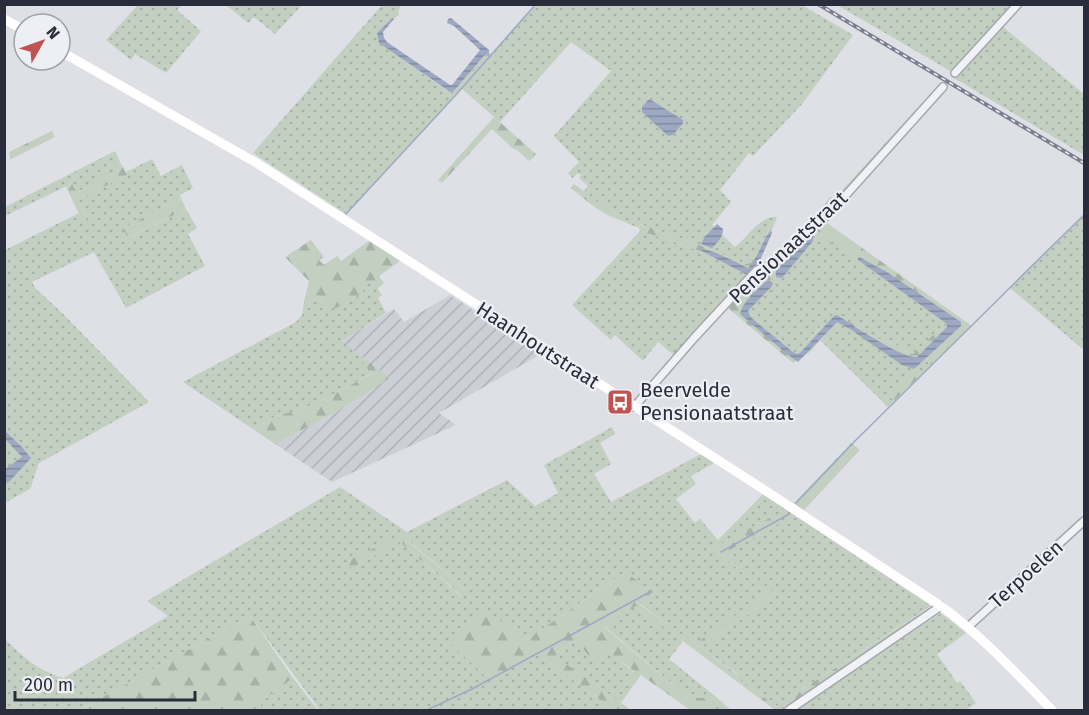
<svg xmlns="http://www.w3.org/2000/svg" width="1089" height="715" font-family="'Fira Sans',sans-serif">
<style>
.industrial{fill:url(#industrial-furrows)}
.grass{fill:url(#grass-dots);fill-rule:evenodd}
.forest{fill:url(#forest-firs)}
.water{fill:url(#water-rules)}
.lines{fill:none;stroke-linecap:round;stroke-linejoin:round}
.stream{stroke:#9da9c2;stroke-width:1.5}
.street-casing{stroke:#a5a7af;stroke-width:10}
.street{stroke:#f1f2f5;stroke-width:7}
.secondary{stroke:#fff;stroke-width:9}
.rail-casing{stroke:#7a7e8e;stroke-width:4}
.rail{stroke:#eeeff4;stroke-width:1.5;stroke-dasharray:4.5;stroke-linecap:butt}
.labels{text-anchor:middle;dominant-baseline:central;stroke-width:4.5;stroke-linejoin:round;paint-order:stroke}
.street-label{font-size:20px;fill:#292d3b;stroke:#eeeff4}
.poi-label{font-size:20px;fill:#292d3b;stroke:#eeeff4;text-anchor:start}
</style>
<defs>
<pattern id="industrial-furrows" width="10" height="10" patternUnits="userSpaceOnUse" patternTransform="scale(1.5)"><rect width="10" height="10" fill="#cdcfd7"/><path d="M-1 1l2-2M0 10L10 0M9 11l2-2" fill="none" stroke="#b0b2b9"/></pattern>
<pattern id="grass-dots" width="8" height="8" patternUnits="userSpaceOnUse" patternTransform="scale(1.5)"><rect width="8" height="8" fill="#c2cfc1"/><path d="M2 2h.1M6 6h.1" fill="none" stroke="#a7b2a7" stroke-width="1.8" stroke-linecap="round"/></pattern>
<pattern id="forest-firs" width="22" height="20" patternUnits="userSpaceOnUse" patternTransform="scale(1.5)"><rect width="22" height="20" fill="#c2cfc1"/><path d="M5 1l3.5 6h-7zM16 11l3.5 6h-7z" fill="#a7b2a7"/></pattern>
<pattern id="water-rules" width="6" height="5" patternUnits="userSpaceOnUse" patternTransform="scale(1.5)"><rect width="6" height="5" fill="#9da9c2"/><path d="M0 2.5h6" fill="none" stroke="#808a9f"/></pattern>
</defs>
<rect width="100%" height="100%" fill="#dfe0e6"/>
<path class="industrial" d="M 450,295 L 541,354 L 439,413 L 456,425 L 332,482 L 275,444 L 336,412 L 389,378 L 342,341 L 394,309 L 404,322 Z"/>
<g class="grass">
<path d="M 138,5 L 182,5 L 177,10 L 201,31 L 166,73 L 135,54 L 131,60 L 106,40 Z"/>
<path d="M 226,5 L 302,5 L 275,34 L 254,17 L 248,23 Z"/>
<path d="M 382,5 L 401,5 L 400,6 L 398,14 L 399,14 L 394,19 L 392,18 L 377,33 L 379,43 L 446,90 L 453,92 L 454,97 L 346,214 L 253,153 Z"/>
<path d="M 536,5 L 802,5 L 853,35 L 802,104 L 753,156 L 749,153 L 720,190 L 731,202 L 712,225 L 735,247 C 747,238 758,218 774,217 L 757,258 L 751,263 L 745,264 L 697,244 L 640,224 L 639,228 L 615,218 L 616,215 L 583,192 L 588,186 L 579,178 L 581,175 L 578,173 L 572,178 L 568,173 L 579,162 L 554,136 L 611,71 L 571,42 L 500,122 L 461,88 Z"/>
<path d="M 837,5 L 1014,5 L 952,72 Z"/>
<path d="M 1002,26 L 1084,94 L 1084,155 L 954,78 Z"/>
<path d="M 115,151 L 120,162 L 116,165 L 118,171 L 108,176 L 105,170 L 101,180 L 76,193 L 71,184 L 5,216 L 5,207 Z"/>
<path d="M 152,159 L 161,176 L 182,165 L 193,188 L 180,195 L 181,198 L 123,228 L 129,238 L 186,209 L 197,228 L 188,234 L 205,266 L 126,308 L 94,252 L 32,282 L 35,288 L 62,313 L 149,402 L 39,463 L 30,489 L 5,503 L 5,250 L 79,213 L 82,220 L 87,218 L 78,200 L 127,175 L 126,172 Z"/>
<path d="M 1084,214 L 1084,350 L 1010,288 Z"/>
<path d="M 820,224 L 827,230 L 823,236 L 946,323 L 913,354 L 889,341 L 884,342 L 849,322 L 909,367 L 922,357 L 931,365 L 921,375 L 916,369 L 890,396 L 894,401 L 888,407 L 820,340 L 828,330 L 822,325 L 795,353 L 744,309 L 772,281 L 771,274 L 773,271 L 810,232 Z"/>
<path d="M 640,231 C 678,243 714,254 749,274 L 675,356 L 658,342 L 643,361 L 615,335 L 611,340 L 572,305 Z"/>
<path d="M 372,281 L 382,295 L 378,298 L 386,313 L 342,341 L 365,359 L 363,363 L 374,372 L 328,397 L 302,409 L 276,416 L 253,429 L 183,382 L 296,322 L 302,315 L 304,302 L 312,304 L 318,294 L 323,302 L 364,293 L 361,288 Z"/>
<path d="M 612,427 L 615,434 L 600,443 L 611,464 L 594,474 L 611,502 L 701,454 L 714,463 L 691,476 L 696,484 L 676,499 L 695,523 L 700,519 L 718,540 L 763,494 L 931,606 L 776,706 L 737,678 L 738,674 L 700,647 L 776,595 L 725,552 L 780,523 L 775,515 L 714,549 L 767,593 L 695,645 L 639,603 L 652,593 L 625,572 L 526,640 L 489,680 L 538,654 L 614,710 L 436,710 L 433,707 L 427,710 L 320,710 L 250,616 L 79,710 L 5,710 L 4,638 C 20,655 40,672 63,678 L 168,616 L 147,601 L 340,487 L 407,532 L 507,480 L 535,506 L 558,493 L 544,465 ZM 409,541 L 467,591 L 462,597 L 400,542 Z"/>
<path d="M 636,606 L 683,641 L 669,659 L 715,696 L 703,698 L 689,698 L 604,626 Z"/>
<path d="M 941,613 L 966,633 L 937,654 L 957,683 L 960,681 L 976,703 L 966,710 L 795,710 Z"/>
<path d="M 575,640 L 605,649 L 634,672 L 627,681 L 633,686 L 621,703 L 554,656 Z"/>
<path d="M 293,678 L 318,710 L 259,710 L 262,701 Z"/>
</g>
<g class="forest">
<path d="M 489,53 L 491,55 L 454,97 L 453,92 L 484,56 Z"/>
<path d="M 914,112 L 920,118 L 827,223 L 972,326 L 931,365 L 922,357 L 910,367 L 846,329 L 850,322 L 884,342 L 889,341 L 913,354 L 946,323 L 822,236 L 827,230 L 820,224 L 822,221 L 816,215 L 830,197 L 835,198 Z"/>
<path d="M 494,117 L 536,154 L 529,161 L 517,150 L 512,148 L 492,129 L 442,183 L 438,180 Z"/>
<path d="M 52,131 L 55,137 L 11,159 L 9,152 Z"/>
<path d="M 120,162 L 127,175 L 78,200 L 87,218 L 82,220 L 66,187 L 72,184 L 77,193 L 100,180 L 97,173 L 105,169 L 108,176 L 118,171 L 115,165 Z"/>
<path d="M 574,184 L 616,215 L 615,218 C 598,212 585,199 571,188 Z"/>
<path d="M 181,198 L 186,209 L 128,238 L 123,228 Z"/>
<path d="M 774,217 L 777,217 L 764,251 L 749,274 C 714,254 678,243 640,231 L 639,228 L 641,224 L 697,244 L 745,264 L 751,263 L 757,258 Z"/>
<path d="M 810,232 L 813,236 L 781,268 L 773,271 L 771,274 L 772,281 L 745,309 L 795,353 L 823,325 L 829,330 L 810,352 L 793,363 L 727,307 L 755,276 L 764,271 Z"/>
<path d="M 311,240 L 324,257 L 319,260 L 324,265 L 337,256 L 341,261 L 370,240 L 400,261 L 379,276 L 384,283 L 377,289 L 372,281 L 361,288 L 364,293 L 336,308 L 329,308 L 318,295 L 312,304 L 304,302 L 309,281 L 285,257 Z"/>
<path d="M 365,359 L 390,378 L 336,412 L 275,444 L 253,429 L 276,416 L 302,409 L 328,397 L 373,373 L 362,363 Z"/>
<path d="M 916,369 L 921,375 L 894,401 L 889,396 Z"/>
<path d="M 851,443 L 860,450 L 804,510 L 794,503 Z"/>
<path d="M 775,515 L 780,523 L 726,552 L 776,595 L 700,647 L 738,675 L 737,678 L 776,706 L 929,608 L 931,611 L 783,710 L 775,710 L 636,606 L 604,627 L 689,698 L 703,698 L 715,696 L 731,710 L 690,710 L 641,675 L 633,686 L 627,681 L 634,671 L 606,650 L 595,662 L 575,640 L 555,656 L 631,710 L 614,710 L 538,654 L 489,680 L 448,641 L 484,608 L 526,640 L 625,572 L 653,592 L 639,604 L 695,644 L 767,593 L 713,548 Z"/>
<path d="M 407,532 L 413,539 L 409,542 L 467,591 L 463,597 L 400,542 L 351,568 L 348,561 Z"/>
<path d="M 250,616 L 293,678 L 262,701 L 259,710 L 79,710 Z"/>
</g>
<g class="water">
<path d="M 392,18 L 394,19 L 383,32 L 384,38 L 387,42 L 450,85 L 452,85 L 480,50 L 454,26 L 447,23 L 448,19 L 451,18 L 489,50 L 489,53 L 484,56 L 453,92 L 450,92 L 379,43 L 377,33 Z"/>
<path d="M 648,100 L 651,100 L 683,120 L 683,123 L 673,135 L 668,136 L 642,112 L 642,107 Z"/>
<path d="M 717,224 L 723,229 C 723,237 717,243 712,248 L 701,244 L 704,238 Z"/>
<path d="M 771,230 L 772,233 L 758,265 L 750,274 L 747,275 L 736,269 L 696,248 C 714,249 732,261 748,268 C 758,258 762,241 771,230 Z"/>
<path d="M 813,234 L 813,241 L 782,278 L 776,277 L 776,271 L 778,267 L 809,235 Z"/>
<path d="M 859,257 L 887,272 L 961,322 L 961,326 L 914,369 L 902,365 L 850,329 L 837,322 L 798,362 L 787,354 L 740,314 C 743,301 756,291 765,282 L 769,281 L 773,283 L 772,286 L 748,311 L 750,316 L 755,321 L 793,352 L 797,354 L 800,353 L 834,316 L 837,315 C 851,324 902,359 917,357 L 947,327 L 947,324 L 858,260 L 858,258 Z"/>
<path d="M 5,431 L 22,447 L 31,458 L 10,481 L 5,484 L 5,469 L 22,457 L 5,439 Z"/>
</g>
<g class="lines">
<g class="stream">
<path d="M 346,214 L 454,97 L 536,4"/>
<path d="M 796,503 L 855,441 L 1048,250 L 1084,215"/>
<path d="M 721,552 L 789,514"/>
<path d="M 427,710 L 472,689 L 648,593"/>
</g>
<defs>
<g id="street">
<path d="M 955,73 L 1018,4"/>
<path d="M 634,407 L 695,337 L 757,270 L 777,263 L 846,195 L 943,87"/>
<path d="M 968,627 L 1084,521"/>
<path d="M 789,710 L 941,606"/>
</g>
</defs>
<use href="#street" class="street-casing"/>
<use href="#street" class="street"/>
<g class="secondary">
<path d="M 4,19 L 24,30"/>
<path d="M 60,51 L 255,162 L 763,489 L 941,606 C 982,636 1017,674 1052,710"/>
</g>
<defs>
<path id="rail" d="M 818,4 L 1084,163"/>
</defs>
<use href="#rail" class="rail-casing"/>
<use href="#rail" class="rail"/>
</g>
<defs>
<symbol id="bus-square" viewBox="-11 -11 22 22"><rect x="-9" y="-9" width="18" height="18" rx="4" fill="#be5351" stroke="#eeeff4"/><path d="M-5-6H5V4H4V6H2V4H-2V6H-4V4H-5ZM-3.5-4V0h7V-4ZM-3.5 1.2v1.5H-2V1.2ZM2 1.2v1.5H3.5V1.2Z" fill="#fff"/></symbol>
</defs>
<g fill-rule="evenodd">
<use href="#bus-square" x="605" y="387" width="30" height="30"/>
</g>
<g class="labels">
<g class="street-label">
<text transform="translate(788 247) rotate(-43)">Pensionaatstraat</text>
<text transform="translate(538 345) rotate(33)">Haanhoutstraat</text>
<text transform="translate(1026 574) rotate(-42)">Terpoelen</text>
</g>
<g class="poi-label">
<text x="640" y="390">Beervelde<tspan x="640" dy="23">Pensionaatstraat</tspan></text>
</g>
</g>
<rect width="1089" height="715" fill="none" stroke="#292d3b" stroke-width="12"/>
<g transform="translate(42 42) rotate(50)"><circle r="28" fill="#eeeff4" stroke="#9fa1aa" stroke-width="1.5"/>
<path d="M0-4.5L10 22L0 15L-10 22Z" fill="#be5351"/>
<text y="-9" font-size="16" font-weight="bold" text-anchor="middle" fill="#292d3b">N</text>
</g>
<path d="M15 691v9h180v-9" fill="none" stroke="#292d3b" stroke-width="3"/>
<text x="24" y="691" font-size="18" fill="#292d3b" stroke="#eeeff4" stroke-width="4.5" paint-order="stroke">200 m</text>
</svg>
